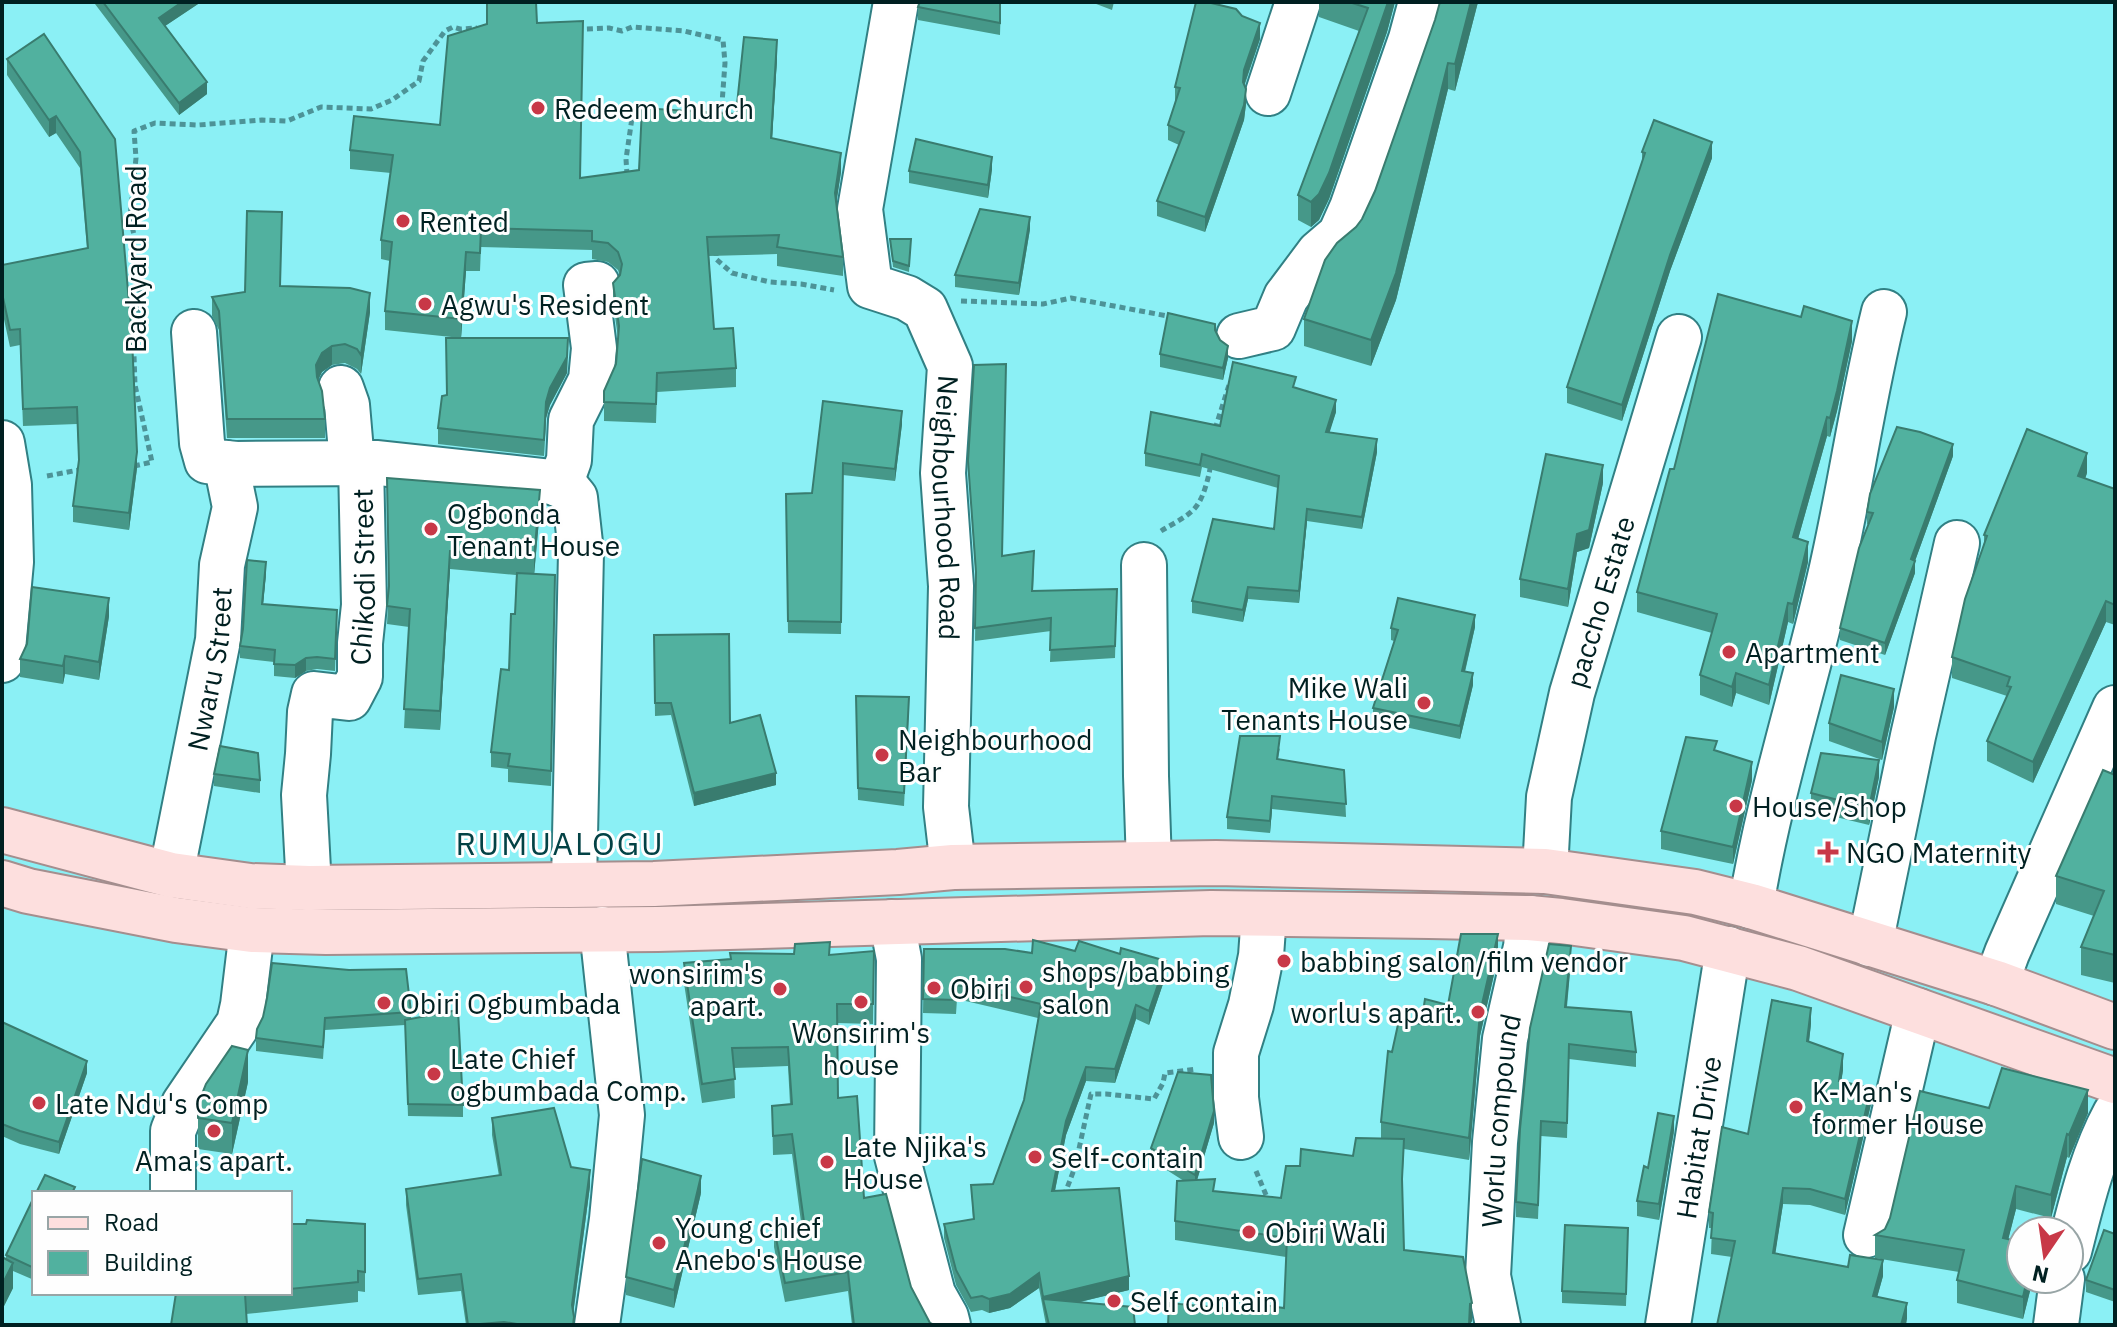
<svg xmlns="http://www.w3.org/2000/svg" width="2117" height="1327" font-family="'IBM Plex Sans',sans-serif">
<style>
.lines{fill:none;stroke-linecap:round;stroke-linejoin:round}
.minor-casing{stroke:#318084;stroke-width:48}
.major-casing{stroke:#a48e8e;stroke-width:48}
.path{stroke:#4d9397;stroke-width:5;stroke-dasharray:6 4;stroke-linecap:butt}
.minor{stroke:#fff;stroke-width:44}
.major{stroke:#fddfde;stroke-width:44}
.wall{fill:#469889}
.shaded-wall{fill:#397c6f}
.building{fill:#51b19f;stroke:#397c6f;stroke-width:2}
.poi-dot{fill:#c83847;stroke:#fefefe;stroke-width:3}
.labels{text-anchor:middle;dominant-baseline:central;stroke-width:6;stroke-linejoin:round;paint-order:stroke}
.poi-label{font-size:28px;fill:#002021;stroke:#fefefe;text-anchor:start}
.street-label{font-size:28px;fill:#002021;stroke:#fefefe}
.quarter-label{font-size:32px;letter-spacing:2px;fill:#034245;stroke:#fefefe}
</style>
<rect width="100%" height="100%" fill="#8bf0f5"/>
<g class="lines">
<defs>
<g id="minor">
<path id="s1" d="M 896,2 L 860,209 L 870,286 L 907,298 L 925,309 L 950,366 L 943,473 L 951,586 L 946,807 L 953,867"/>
<path d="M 1268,93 L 1298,2"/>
<path d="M 194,332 L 202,443 L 207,461 L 236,464 L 378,463 L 552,482 L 566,487 L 575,498 L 581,552 L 574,884"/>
<path d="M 1239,336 L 1273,328 L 1286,297 L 1319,253 L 1340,235 L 1352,208 L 1411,39 L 1421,2"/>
<path d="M 341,388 L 347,405 L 352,463"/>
<path d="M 2,443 L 9,485 L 11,562 L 2,660"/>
<path d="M 560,485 L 569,460 L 571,420 L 591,380 L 594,348 L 586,285 L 597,284"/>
<path d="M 1144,565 L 1146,776 L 1149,864"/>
<path id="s2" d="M 1545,871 L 1549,797 L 1572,693 L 1679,337"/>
<path id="s3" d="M 171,875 L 218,640 L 222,565 L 235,507 L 226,463"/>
<path id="s4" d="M 309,888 L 304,795 L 308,754 L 310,712 L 314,694 L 349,698 L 360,677 L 360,643 L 364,605 L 361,463"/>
<path d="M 1751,906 C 1769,796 1804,689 1829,581 C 1850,492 1862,401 1884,312"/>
<path d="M 892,922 L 899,959 L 897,1156 L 933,1294 L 946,1317 L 948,1325"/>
<path d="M 1870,944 L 1913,736 L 1957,543"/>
<path d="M 1996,983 L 2007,953 L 2115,708"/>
<path d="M 1241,1137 L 1236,1098 L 1236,1053 L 1251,1005 L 1261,956 L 1264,914"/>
<path d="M 173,1193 L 173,1131 L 184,1104 L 239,1023 L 243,1005 L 252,930"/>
<path d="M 1866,1235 L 1918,1011"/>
<path d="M 2069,1251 C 2081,1204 2092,1156 2115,1114"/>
<path d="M 597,1325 L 612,1219 L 622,1115 L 602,929"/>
<path id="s5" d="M 1498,1325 L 1488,1276 L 1495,1142 L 1505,1039 L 1526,947 L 1529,918"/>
<path id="s6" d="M 1668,1325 L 1728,949"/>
<path d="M 2056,1325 L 2062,1279"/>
</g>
<g id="major">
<path d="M 2,830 L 171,875 L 250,886 L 309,888 L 654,884 L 898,872 L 953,867 L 1216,863 L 1545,871 L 1695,892 L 1751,906 L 1996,983 L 2115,1027"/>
<path d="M 2,883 L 28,891 L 176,920 L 252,930 L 326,932 L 658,929 L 1211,913 L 1429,916 L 1529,918 L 1561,921 L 1684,938 L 1798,968 L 2115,1081"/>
</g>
</defs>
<use href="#minor" class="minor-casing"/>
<use href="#major" class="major-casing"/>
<g class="path">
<path d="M 577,28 L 584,29 L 609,28 L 622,31 L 632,27 L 684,31 L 723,40 L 725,63 L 721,117"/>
<path d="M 627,175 L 626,159 L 632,118"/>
<path d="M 716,250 L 716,259 L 732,273 L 770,282 L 801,284 L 834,290"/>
<path d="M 961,301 L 1043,304 L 1071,298 L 1173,317"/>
<path d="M 1215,429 L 1229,385"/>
<path d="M 134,466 L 152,462 L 135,385 L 134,356 L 140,281 L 138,253 L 130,217 L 136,158 L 134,131 L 155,123 L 198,125 L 262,120 L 287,121 L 321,107 L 371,109 L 392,100 L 419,81 L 423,61 L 445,31 L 453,27 L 460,29 L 477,28"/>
<path d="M 47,476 L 84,469"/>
<path d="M 1161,531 C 1172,524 1186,518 1195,508 C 1204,498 1209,476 1211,463"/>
<path d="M 1256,1171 L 1269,1202"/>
<path d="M 1064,1196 L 1075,1167 L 1091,1094 L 1106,1094 L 1154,1099 L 1163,1083 L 1165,1073 L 1197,1069"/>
</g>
<use href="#minor" class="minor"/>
<use href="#major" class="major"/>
</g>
<g class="wall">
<path d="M 95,2 L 201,2 L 165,26 L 207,94 L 179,115 L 95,4 Z"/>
<path d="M 1001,2 L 1000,35 L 918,20 L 918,7 Z"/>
<path d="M 1091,2 L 1114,2 L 1112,10 Z"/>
<path d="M 1319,2 L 1395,2 L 1387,32 L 1329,199 L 1319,220 L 1311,227 L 1298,220 L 1298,195 L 1359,31 L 1319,17 Z"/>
<path d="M 1478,2 L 1455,91 L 1448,89 L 1396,300 L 1371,366 L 1304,346 L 1304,319 L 1356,227 L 1362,219 Z"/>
<path d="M 537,23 L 580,178 L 639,170 L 736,114 L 777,59 L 772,138 L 841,172 L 836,203 L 843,257 L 843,276 L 777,266 L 777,254 L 709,256 L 714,329 L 736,368 L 736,387 L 657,392 L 656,423 L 604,421 L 604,391 L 616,364 L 618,338 L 613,302 L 613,283 L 620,276 L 618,270 L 608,262 L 592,259 L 592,250 L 481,247 L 480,271 L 466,271 L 461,338 L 385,330 L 385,311 L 390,261 L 381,259 L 381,240 L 391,173 L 350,169 L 350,150 L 440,125 Z"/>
<path d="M 1260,39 L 1245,84 L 1246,104 L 1244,120 L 1205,232 L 1157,216 L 1157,201 L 1179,145 L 1168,140 L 1168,125 L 1176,102 L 1175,102 L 1175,87 Z"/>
<path d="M 7,59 L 115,139 L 137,468 L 129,530 L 73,522 L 73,506 L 79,464 L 77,424 L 23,426 L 20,345 L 10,347 L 2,310 L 2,265 L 87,248 L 80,168 L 56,133 L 49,137 L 7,75 Z"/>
<path d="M 1642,152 L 1712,158 L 1670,271 L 1622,421 L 1567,403 L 1567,387 L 1642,162 Z"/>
<path d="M 992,169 L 988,198 L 909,183 L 909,171 Z"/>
<path d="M 1030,229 L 1019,295 L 955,287 L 955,275 Z"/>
<path d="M 890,239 L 911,239 L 909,272 L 893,267 Z"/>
<path d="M 280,286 L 370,312 L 361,374 L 357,369 L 345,363 L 332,365 L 322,372 L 318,380 L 325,419 L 325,438 L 227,438 L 219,330 L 212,316 L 212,297 Z"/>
<path d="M 1801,317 L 1852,341 L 1837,411 L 1830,437 L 1827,436 L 1798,539 L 1808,562 L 1793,624 L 1788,622 L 1769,705 L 1736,693 L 1732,707 L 1700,695 L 1700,675 L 1712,633 L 1637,612 L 1637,592 L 1674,469 Z"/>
<path d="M 1215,330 L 1228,358 L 1223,380 L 1160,367 L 1160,354 Z"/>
<path d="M 568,354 L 567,373 L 550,405 L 546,418 L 544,456 L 438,444 L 438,428 Z"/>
<path d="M 1296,387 L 1336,412 L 1329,432 L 1377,452 L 1362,529 L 1307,521 L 1299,603 L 1248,599 L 1243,622 L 1192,613 L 1192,601 L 1274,529 L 1278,488 L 1202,467 L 1200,477 L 1145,466 L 1145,453 L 1220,426 Z"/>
<path d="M 823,401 L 902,424 L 895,481 L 843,475 L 841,634 L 788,633 L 786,494 L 812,493 Z"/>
<path d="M 1953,456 L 1915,561 L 1915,573 L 1885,655 L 1840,640 L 1840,628 L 1868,525 L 1867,524 L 1867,512 Z"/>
<path d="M 968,461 L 1003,556 L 1034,564 L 1033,591 L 1117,589 L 1115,658 L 1050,662 L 1051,631 L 975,641 L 976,581 Z"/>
<path d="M 2087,473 L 2085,479 L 2115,489 L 2115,625 L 2106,622 L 2033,783 L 1987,761 L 1987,741 L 2007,696 L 1952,678 L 1952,657 L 1984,543 L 1984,535 Z"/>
<path d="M 387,478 L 540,509 L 534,574 L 555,575 L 551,786 L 508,782 L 508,769 L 491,767 L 491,752 L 509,670 L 515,614 L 516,575 L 450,569 L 440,730 L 404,728 L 409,627 L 387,624 L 389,589 Z"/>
<path d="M 1603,483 L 1589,548 L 1577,552 L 1568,607 L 1520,597 L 1520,579 Z"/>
<path d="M 266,574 L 263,604 L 337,610 L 335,671 L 317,669 L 306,671 L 295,678 L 274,676 L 274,662 L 240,658 L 240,646 Z"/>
<path d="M 109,616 L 99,680 L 65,674 L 63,684 L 20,677 L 20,659 Z"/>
<path d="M 1475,627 L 1465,672 L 1473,685 L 1460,739 L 1373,720 L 1373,708 L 1394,641 L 1391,640 L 1391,628 Z"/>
<path d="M 654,635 L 730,723 L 776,785 L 694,806 L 671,715 L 655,716 Z"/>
<path d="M 856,696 L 909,709 L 904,806 L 858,800 Z"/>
<path d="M 1894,707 L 1882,760 L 1829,741 L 1829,723 Z"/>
<path d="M 1280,748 L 1278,759 L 1344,770 L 1346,817 L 1272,809 L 1270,833 L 1227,829 L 1227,817 Z"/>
<path d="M 214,774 L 260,780 L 260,793 L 214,786 Z"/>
<path d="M 2115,775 L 2115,983 L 2081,975 L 2081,947 L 2094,916 L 2056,904 L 2056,876 Z"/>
<path d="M 1879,777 L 1869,825 L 1811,811 L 1811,793 Z"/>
<path d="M 1752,780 L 1733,864 L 1661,849 L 1661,831 Z"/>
<path d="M 924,949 L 1166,975 L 1149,1025 L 1136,1019 L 1115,1083 L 1086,1081 L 1066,1135 L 1055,1191 L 1129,1290 L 1080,1302 L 1135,1325 L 1046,1325 L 1039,1288 L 1010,1308 L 989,1313 L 982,1310 L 971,1312 L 956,1285 L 944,1238 L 944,1224 L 973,1219 L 971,1185 L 993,1184 L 1024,1100 L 1038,1018 L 957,999 L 956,1014 L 923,1013 Z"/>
<path d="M 874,951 L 873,1024 L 837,1023 L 838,1098 L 864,1198 L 930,1323 L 934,1325 L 852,1325 L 848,1291 L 785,1302 L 774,1247 L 774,1228 L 801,1222 L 792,1154 L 773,1155 L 772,1106 L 790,1104 L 788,1066 L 734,1068 L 735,1098 L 702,1103 L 684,983 L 684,963 L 830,955 Z"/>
<path d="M 1498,957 L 1480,1036 L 1469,1160 L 1404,1149 L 1402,1192 L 1404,1250 L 1472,1321 L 1470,1325 L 1168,1325 L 1264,1312 L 1284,1308 L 1286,1257 L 1175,1240 L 1175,1221 L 1184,1181 L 1151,1160 L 1151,1148 L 1214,1123 L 1197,1180 L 1215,1192 L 1281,1198 L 1300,1166 L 1353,1156 L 1381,1138 L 1381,1122 L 1392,1052 L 1421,1024 L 1448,1005 Z"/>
<path d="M 1571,961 L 1567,1007 L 1636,1052 L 1636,1067 L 1569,1059 L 1567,1138 L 1541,1136 L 1538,1219 L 1516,1217 L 1516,1202 Z"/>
<path d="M 411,1012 L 411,1019 L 463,1105 L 463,1117 L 408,1116 L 405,1025 L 325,1030 L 323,1059 L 256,1051 L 256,1038 L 263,1017 Z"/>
<path d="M 2,1022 L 87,1073 L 59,1154 L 20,1144 L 2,1136 Z"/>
<path d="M 1811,1024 L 1809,1042 L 1843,1070 L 1841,1081 L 1871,1104 L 1845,1215 L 1810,1205 L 1783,1204 L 1775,1253 L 1883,1276 L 1877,1297 L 1907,1319 L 1732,1257 L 1711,1254 L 1712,1228 L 1709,1228 L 1709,1212 L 1748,1134 Z"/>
<path d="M 248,1082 L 232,1154 L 198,1149 L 198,1104 Z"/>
<path d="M 1989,1108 L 2088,1113 L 2069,1158 L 2067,1157 L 2051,1218 L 2016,1209 L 2008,1239 L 2033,1279 L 2023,1319 L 1957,1303 L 1957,1280 L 1959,1272 L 1875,1258 L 1875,1235 L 1885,1229 Z"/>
<path d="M 492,1118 L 571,1167 L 590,1186 L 573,1314 L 574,1325 L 466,1325 L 461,1291 L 418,1295 L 406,1205 L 406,1189 L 499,1176 L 492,1135 Z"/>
<path d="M 1674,1131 L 1659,1220 L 1637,1216 L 1637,1201 Z"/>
<path d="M 701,1193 L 674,1308 L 626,1295 L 626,1277 Z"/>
<path d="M 34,1197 L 34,1280 L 13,1271 L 13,1288 L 2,1310 L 2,1257 L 6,1259 L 6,1255 Z"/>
<path d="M 290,1224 L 365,1224 L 365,1292 L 358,1291 L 358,1302 L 246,1314 L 176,1293 L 290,1293 Z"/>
<path d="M 2115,1234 L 2115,1302 L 2086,1292 L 2086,1280 Z"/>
<path d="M 1628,1240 L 1626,1306 L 1562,1303 L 1562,1291 Z"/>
</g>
<g class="shaded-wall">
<path d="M 182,2 L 201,2 L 159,30 L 159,18 Z"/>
<path d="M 1388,2 L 1395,2 L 1387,32 L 1329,199 L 1319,220 L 1311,227 L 1311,202 Z"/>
<path d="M 1471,2 L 1478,2 L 1455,91 L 1455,64 Z"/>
<path d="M 1260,23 L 1260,39 L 1244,85 L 1243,97 L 1244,70 Z"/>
<path d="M 777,40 L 777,59 L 771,157 L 771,138 Z"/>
<path d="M 1448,63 L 1448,89 L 1396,300 L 1371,366 L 1371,340 Z"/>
<path d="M 207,82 L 207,94 L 179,115 L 179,103 Z"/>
<path d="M 1246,89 L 1246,104 L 1244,120 L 1205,232 L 1205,217 Z"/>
<path d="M 56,116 L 56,133 L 49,137 L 49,120 Z"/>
<path d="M 1712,142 L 1712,158 L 1670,271 L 1622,421 L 1622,405 L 1670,255 Z"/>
<path d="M 841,153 L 841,172 L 835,212 L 835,193 Z"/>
<path d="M 992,157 L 992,169 L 988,198 L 988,185 Z"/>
<path d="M 1030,217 L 1030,229 L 1019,295 L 1019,283 Z"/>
<path d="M 466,252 L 466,271 L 461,338 L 461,319 Z"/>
<path d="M 370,293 L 370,312 L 361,374 L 361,355 Z"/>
<path d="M 1852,321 L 1852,341 L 1837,411 L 1830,437 L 1830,418 Z"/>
<path d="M 568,338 L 567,373 L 550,405 L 546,418 L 544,456 L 546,402 L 550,388 Z"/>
<path d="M 332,346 L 332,365 L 322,372 L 316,384 L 316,365 L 322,353 Z"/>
<path d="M 1228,346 L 1228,358 L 1223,380 L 1223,368 Z"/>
<path d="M 1336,400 L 1336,412 L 1326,444 L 1326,432 Z"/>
<path d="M 902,411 L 902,424 L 895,481 L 895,469 Z"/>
<path d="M 1827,417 L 1827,436 L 1793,557 L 1793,537 Z"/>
<path d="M 1377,439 L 1377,452 L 1362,529 L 1362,517 Z"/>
<path d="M 1953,444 L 1953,456 L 1915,561 L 1915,573 L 1885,655 L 1885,643 L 1911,559 Z"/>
<path d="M 137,452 L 137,468 L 129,530 L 129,513 Z"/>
<path d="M 2087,453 L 2087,473 L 2078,497 L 2078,476 Z"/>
<path d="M 1603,465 L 1603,483 L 1589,548 L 1577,552 L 1568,607 L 1568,589 L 1577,534 Z"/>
<path d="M 540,490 L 540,509 L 534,576 L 534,558 Z"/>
<path d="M 1307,509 L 1307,521 L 1299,603 L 1299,591 Z"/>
<path d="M 1808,542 L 1808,562 L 1793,624 L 1793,604 Z"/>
<path d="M 450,551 L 450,569 L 440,730 L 440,711 Z"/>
<path d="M 266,562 L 266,574 L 262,616 L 262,604 Z"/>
<path d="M 1248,587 L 1248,599 L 1243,622 L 1243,610 Z"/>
<path d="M 109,598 L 109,616 L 99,680 L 99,662 Z"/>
<path d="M 2106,601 L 2106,622 L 2033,783 L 2033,762 Z"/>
<path d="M 1788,603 L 1788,622 L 1769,705 L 1769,685 Z"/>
<path d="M 1475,615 L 1475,627 L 1462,683 L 1462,671 Z"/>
<path d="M 65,656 L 65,674 L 63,684 L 63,666 Z"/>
<path d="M 306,658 L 306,671 L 295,678 L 295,665 Z"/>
<path d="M 1473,673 L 1473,685 L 1460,739 L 1460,726 Z"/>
<path d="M 1736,673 L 1736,693 L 1732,707 L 1732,687 Z"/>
<path d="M 1894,689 L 1894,707 L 1882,760 L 1882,742 Z"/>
<path d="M 1879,760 L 1879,777 L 1869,825 L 1869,808 Z"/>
<path d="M 1752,762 L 1752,780 L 1733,864 L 1733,847 Z"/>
<path d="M 776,773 L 776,785 L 694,806 L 694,793 Z"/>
<path d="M 1272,796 L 1272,809 L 1270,833 L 1270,821 Z"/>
<path d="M 1498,934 L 1498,957 L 1480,1036 L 1469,1160 L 1469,1138 L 1480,1013 Z"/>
<path d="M 1571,946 L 1571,961 L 1565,1022 L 1565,1007 Z"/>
<path d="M 1166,961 L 1166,975 L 1149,1025 L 1149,1011 Z"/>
<path d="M 1136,1005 L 1136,1019 L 1115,1083 L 1115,1069 Z"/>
<path d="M 1811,1008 L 1811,1024 L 1807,1057 L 1807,1041 Z"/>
<path d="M 248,1050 L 248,1082 L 232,1154 L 232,1123 Z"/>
<path d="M 1843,1054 L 1843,1070 L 1839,1097 L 1839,1081 Z"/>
<path d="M 87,1061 L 87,1073 L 59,1154 L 59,1142 Z"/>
<path d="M 1086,1067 L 1086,1081 L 1066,1135 L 1052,1205 L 1052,1191 L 1066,1121 Z"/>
<path d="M 1871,1088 L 1871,1104 L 1845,1215 L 1845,1199 Z"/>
<path d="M 2088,1090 L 2088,1113 L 2069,1158 L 2069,1135 Z"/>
<path d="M 1214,1111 L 1214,1123 L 1195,1187 L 1195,1175 Z"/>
<path d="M 1674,1116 L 1674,1131 L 1659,1220 L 1659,1204 Z"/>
<path d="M 2067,1134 L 2067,1157 L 2051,1218 L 2051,1195 Z"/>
<path d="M 590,1170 L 590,1186 L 572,1322 L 572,1305 Z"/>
<path d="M 701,1176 L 701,1193 L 674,1308 L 674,1290 Z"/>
<path d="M 2016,1186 L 2016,1209 L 2003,1260 L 2003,1238 Z"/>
<path d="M 1783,1188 L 1783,1204 L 1773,1269 L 1773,1253 Z"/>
<path d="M 1883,1260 L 1883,1276 L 1873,1312 L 1873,1296 Z"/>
<path d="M 13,1263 L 13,1288 L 2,1310 L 2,1285 Z"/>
<path d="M 1039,1273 L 1039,1288 L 1010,1308 L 989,1313 L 989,1299 Z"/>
<path d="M 1129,1276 L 1129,1290 L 1046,1310 L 1043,1299 L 1043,1311 L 1043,1297 Z"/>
<path d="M 2027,1279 L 2033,1279 L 2023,1319 L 2023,1297 Z"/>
<path d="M 1472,1303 L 1472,1321 L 1469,1325 L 1470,1304 Z"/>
<path d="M 1907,1303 L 1907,1319 L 1906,1325 L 1901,1325 Z"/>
</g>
<g class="building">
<path d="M 103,2 L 182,2 L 159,18 L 207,82 L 179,103 Z"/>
<path d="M 487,2 L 536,2 L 537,23 L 583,21 L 580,178 L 639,170 L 642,108 L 736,114 L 744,37 L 777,40 L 771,138 L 841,153 L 835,193 L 843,257 L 777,247 L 779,235 L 707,237 L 714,329 L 733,328 L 736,368 L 657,373 L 656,404 L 604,402 L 604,391 L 616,364 L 619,326 L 613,283 L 620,275 L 622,264 L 618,252 L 608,243 L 592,241 L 592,231 L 481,228 L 480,253 L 466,252 L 461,319 L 385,311 L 392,242 L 381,240 L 393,155 L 350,150 L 354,116 L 440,125 L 448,36 L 487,24 Z"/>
<path d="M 920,2 L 1000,2 L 1000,23 L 918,7 Z"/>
<path d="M 1196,2 L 1207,2 L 1236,9 L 1242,16 L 1260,23 L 1244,70 L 1243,82 L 1246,89 L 1244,105 L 1205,217 L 1157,201 L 1184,132 L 1168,125 L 1180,88 L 1175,87 Z"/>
<path d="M 1349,2 L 1388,2 L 1329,173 L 1319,194 L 1311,202 L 1298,195 L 1368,8 Z"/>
<path d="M 1440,2 L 1471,2 L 1455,64 L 1448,63 L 1396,273 L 1371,340 L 1304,319 L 1325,260 L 1337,243 L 1356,227 L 1362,219 L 1375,191 L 1435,20 Z"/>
<path d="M 44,34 L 115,139 L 132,338 L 137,452 L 129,513 L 73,506 L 79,460 L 77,407 L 23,409 L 20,329 L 10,330 L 2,293 L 2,265 L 88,248 L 80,152 L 56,116 L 49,120 L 7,59 Z"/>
<path d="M 1654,120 L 1712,142 L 1670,255 L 1622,405 L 1567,387 L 1645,153 L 1642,152 Z"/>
<path d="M 916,139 L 992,157 L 988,185 L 909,171 Z"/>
<path d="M 980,209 L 1030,217 L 1019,283 L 955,275 Z"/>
<path d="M 247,211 L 282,212 L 280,286 L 350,288 L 370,293 L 361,355 L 357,349 L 345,344 L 332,346 L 322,353 L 316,365 L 317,377 L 322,391 L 325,419 L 227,419 L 219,311 L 212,297 L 245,292 Z"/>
<path d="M 890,239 L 911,239 L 909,266 L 893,261 Z"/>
<path d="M 1718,294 L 1801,317 L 1804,306 L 1852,321 L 1837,391 L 1830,418 L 1827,417 L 1793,537 L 1808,542 L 1793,604 L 1788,603 L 1769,685 L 1736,673 L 1732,687 L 1700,675 L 1717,614 L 1637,592 L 1670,469 L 1674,469 Z"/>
<path d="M 1168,313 L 1215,324 L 1215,330 L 1220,340 L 1228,346 L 1223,368 L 1160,354 Z"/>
<path d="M 446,338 L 568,338 L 567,357 L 550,388 L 546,402 L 544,440 L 438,428 L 442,396 L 447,395 Z"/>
<path d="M 1233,362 L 1296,377 L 1293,387 L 1336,400 L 1326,432 L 1377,439 L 1362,517 L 1307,509 L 1299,591 L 1248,587 L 1243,610 L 1192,601 L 1213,519 L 1274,529 L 1279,476 L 1202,454 L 1200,465 L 1145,453 L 1151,412 L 1220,426 Z"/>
<path d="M 1006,364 L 1002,556 L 1034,551 L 1032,591 L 1117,589 L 1115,646 L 1050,650 L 1051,618 L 975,628 L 976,572 L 968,461 L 974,365 Z"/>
<path d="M 823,401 L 902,411 L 895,469 L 843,463 L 841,622 L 788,621 L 786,494 L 812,493 Z"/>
<path d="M 1897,427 L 1920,432 L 1953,444 L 1911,559 L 1915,561 L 1885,643 L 1840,628 L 1859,548 L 1873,513 L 1867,512 L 1870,494 Z"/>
<path d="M 2027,429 L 2087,453 L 2078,476 L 2115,489 L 2115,605 L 2106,601 L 2033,762 L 1987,741 L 2011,687 L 2007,686 L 2010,677 L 1952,657 L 1965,599 L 1987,536 L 1984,535 Z"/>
<path d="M 1546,454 L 1603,465 L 1589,530 L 1577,534 L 1568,589 L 1520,579 Z"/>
<path d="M 387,478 L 540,490 L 534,558 L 450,551 L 440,711 L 404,709 L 410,609 L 387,606 L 389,586 Z"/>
<path d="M 247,560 L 266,562 L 262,604 L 337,610 L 335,659 L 317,657 L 306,658 L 295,665 L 274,664 L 275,650 L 240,646 L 243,629 Z"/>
<path d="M 517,573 L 555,575 L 551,771 L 508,766 L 510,754 L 491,752 L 501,669 L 509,670 L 511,614 L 515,614 Z"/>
<path d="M 32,587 L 109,598 L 99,662 L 65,656 L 63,666 L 20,659 L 27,644 Z"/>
<path d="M 1398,598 L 1475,615 L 1462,671 L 1473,673 L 1460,726 L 1373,708 L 1398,630 L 1391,628 Z"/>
<path d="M 729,634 L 730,723 L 760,715 L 776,773 L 694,793 L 671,703 L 655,703 L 654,635 Z"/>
<path d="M 1841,675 L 1894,689 L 1882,742 L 1829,723 Z"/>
<path d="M 856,696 L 909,697 L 904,793 L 858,788 Z"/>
<path d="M 1240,736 L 1280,736 L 1277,759 L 1344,770 L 1346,804 L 1272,796 L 1270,821 L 1227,817 Z"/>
<path d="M 1686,737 L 1717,741 L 1714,750 L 1752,762 L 1733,847 L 1661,831 Z"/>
<path d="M 220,746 L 258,753 L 260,780 L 214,774 Z"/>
<path d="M 1821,753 L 1879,760 L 1869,808 L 1811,793 Z"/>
<path d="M 2103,770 L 2115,775 L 2115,955 L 2081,947 L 2104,891 L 2056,876 Z"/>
<path d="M 1461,934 L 1498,934 L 1480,1013 L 1469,1138 L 1381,1122 L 1388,1051 L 1392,1052 L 1399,1020 L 1421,1024 L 1425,999 L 1448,1005 Z"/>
<path d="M 1033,940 L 1075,951 L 1079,941 L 1120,954 L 1121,948 L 1166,961 L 1149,1011 L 1136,1005 L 1115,1069 L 1086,1067 L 1066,1121 L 1052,1191 L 1119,1188 L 1129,1276 L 1043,1297 L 1039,1273 L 1010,1294 L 989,1299 L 982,1296 L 971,1298 L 956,1270 L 944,1224 L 974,1219 L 971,1185 L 993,1184 L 1024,1100 L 1041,1004 L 957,985 L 956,1000 L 923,999 L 924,949 L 1005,949 L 1032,953 Z"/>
<path d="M 830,942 L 829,955 L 874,951 L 873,1004 L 837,1004 L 838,1098 L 857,1096 L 864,1198 L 886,1194 L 911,1287 L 930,1323 L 934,1325 L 854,1325 L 848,1272 L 785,1283 L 774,1228 L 804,1222 L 792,1134 L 773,1136 L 772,1106 L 792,1104 L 788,1047 L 732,1048 L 735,1079 L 702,1084 L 684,963 L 731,959 L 730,953 L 794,954 L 795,944 Z"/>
<path d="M 1549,944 L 1571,946 L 1565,1007 L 1631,1012 L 1636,1052 L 1569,1044 L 1567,1123 L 1541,1121 L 1538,1205 L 1516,1202 L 1520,1129 L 1530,1028 Z"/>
<path d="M 272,963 L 349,970 L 406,969 L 411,1012 L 325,1018 L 323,1047 L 256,1038 L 257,1029 L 263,1017 L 267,998 Z"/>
<path d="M 1772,1000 L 1811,1008 L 1807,1041 L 1843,1054 L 1839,1081 L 1871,1088 L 1845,1199 L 1810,1189 L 1783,1188 L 1773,1253 L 1848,1267 L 1850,1255 L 1883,1260 L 1873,1296 L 1907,1303 L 1901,1325 L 1717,1325 L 1735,1241 L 1711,1238 L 1713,1213 L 1709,1212 L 1722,1127 L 1748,1134 Z"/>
<path d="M 458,1010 L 463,1105 L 408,1104 L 405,1020 Z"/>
<path d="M 2,1022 L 87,1061 L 59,1142 L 20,1131 L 2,1124 Z"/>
<path d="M 232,1046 L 248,1050 L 232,1123 L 198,1118 L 198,1104 L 206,1084 Z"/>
<path d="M 2002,1068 L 2088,1090 L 2069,1135 L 2067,1134 L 2051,1195 L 2016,1186 L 2003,1238 L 2021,1242 L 2021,1279 L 2027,1279 L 2023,1297 L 1957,1280 L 1964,1250 L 1875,1235 L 1885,1229 L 1890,1218 L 1920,1091 L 1989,1108 Z"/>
<path d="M 1178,1072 L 1211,1075 L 1214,1111 L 1195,1175 L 1151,1148 Z"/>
<path d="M 554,1108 L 571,1167 L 590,1170 L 572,1305 L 574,1317 L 573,1325 L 523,1325 L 504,1322 L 468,1325 L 461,1274 L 418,1279 L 406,1189 L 501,1175 L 492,1118 Z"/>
<path d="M 1658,1113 L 1674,1116 L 1659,1204 L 1637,1201 L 1644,1166 L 1648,1168 Z"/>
<path d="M 1356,1138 L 1404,1139 L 1402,1179 L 1404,1250 L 1463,1257 L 1472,1303 L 1470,1304 L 1469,1325 L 1168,1325 L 1169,1303 L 1264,1312 L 1264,1305 L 1284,1308 L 1287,1238 L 1175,1221 L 1177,1181 L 1215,1179 L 1213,1191 L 1281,1198 L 1286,1166 L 1300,1166 L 1301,1149 L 1353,1156 Z"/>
<path d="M 642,1159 L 701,1176 L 674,1290 L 626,1277 Z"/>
<path d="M 45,1175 L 75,1187 L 72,1193 L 36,1193 Z"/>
<path d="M 34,1197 L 34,1268 L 6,1255 Z"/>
<path d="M 307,1220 L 365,1224 L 365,1272 L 358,1271 L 358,1282 L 290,1289 L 290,1224 L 306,1224 Z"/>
<path d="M 1565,1225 L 1628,1228 L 1626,1294 L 1562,1291 Z"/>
<path d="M 2104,1230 L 2115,1234 L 2115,1290 L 2086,1280 Z"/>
<path d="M 2,1257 L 13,1263 L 2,1285 Z"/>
<path d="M 176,1293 L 257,1293 L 245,1294 L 247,1325 L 171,1325 Z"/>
<path d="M 1043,1299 L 1133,1307 L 1135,1325 L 1049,1325 Z"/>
</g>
<g class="poi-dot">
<circle cx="538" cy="108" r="8"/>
<circle cx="403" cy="221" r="8"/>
<circle cx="425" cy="304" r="8"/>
<circle cx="431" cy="529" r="8"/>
<circle cx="1729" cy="652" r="8"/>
<circle cx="1424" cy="703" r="8"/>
<circle cx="882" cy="755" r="8"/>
<circle cx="1736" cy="806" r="8"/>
<path d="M1824 840h8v8h8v8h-8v8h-8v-8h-8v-8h8z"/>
<circle cx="1284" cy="961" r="8"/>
<circle cx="1026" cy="987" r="8"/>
<circle cx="934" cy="988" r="8"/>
<circle cx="780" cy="989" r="8"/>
<circle cx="861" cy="1002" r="8"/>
<circle cx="384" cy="1003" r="8"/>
<circle cx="1478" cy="1012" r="8"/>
<circle cx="434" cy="1074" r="8"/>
<circle cx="39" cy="1103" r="8"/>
<circle cx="1796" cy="1107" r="8"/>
<circle cx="214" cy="1131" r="8"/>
<circle cx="1035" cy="1157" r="8"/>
<circle cx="827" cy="1162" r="8"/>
<circle cx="1249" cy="1232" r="8"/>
<circle cx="659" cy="1243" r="8"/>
<circle cx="1114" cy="1301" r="8"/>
</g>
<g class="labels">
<g class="poi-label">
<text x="554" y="108">Redeem Church</text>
<text x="419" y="221">Rented</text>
<text x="441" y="304">Agwu's Resident</text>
<text x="447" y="513">Ogbonda<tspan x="447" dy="32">Tenant House</tspan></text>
<text x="1745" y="652">Apartment</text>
<text x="1408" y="687" text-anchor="end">Mike Wali<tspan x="1408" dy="32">Tenants House</tspan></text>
<text x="898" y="739">Neighbourhood<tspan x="898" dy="32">Bar</tspan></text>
<text x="1752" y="806">House/Shop</text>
<text x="1846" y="852">NGO Maternity</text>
<text x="1300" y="961">babbing salon/film vendor</text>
<text x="1042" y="971">shops/babbing<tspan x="1042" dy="32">salon</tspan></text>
<text x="764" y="973" text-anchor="end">wonsirim's<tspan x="764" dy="32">apart.</tspan></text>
<text x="950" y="988">Obiri</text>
<text x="400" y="1003">Obiri Ogbumbada</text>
<text x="1462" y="1012" text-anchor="end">worlu's apart.</text>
<text x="861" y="1032" text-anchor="middle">Wonsirim's<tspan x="861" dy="32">house</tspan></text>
<text x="450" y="1058">Late Chief<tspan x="450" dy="32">ogbumbada Comp.</tspan></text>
<text x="1812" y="1091">K-Man's<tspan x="1812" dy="32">former House</tspan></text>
<text x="55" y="1103">Late Ndu's Comp</text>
<text x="843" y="1146">Late Njika's<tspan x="843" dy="32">House</tspan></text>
<text x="1051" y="1157">Self-contain</text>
<text x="214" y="1160" text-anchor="middle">Ama's apart.</text>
<text x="675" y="1227">Young chief<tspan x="675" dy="32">Anebo's House</tspan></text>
<text x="1265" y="1232">Obiri Wali</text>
<text x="1130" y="1301">Self contain</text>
</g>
<g class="street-label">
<text transform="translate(135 259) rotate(-90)">Backyard Road</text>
<text stroke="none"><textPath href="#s1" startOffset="552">Neighbourhood Road</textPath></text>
<text stroke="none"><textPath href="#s4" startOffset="354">Chikodi Street</textPath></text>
<text stroke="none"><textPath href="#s2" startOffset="276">paccho Estate</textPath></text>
<text stroke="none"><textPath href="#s3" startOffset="210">Nwaru Street</textPath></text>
<text stroke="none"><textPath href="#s5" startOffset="206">Worlu compound</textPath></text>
<text stroke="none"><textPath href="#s6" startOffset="190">Habitat Drive</textPath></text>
</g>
<g class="quarter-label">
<text x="560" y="843">RUMUALOGU</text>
</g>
</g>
<rect width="2117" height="1327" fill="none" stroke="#002021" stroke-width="8"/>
<rect x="32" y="1191" width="260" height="104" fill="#fefefe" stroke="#98a5a6" stroke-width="2"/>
<rect x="48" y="1217" width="40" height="12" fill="#fddfde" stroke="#98a5a6" stroke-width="2"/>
<text x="104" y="1231" font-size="24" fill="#002021">Road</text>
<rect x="48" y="1251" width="40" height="24" fill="#51b19f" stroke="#98a5a6" stroke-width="2"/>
<text x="104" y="1271" font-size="24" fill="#002021">Building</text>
<g transform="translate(2045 1255) rotate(193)"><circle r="38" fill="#fefefe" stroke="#98a5a6" stroke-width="2"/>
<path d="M0-6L14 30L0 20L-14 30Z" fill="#c83847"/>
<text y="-12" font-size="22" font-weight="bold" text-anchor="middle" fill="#002021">N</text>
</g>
</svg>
